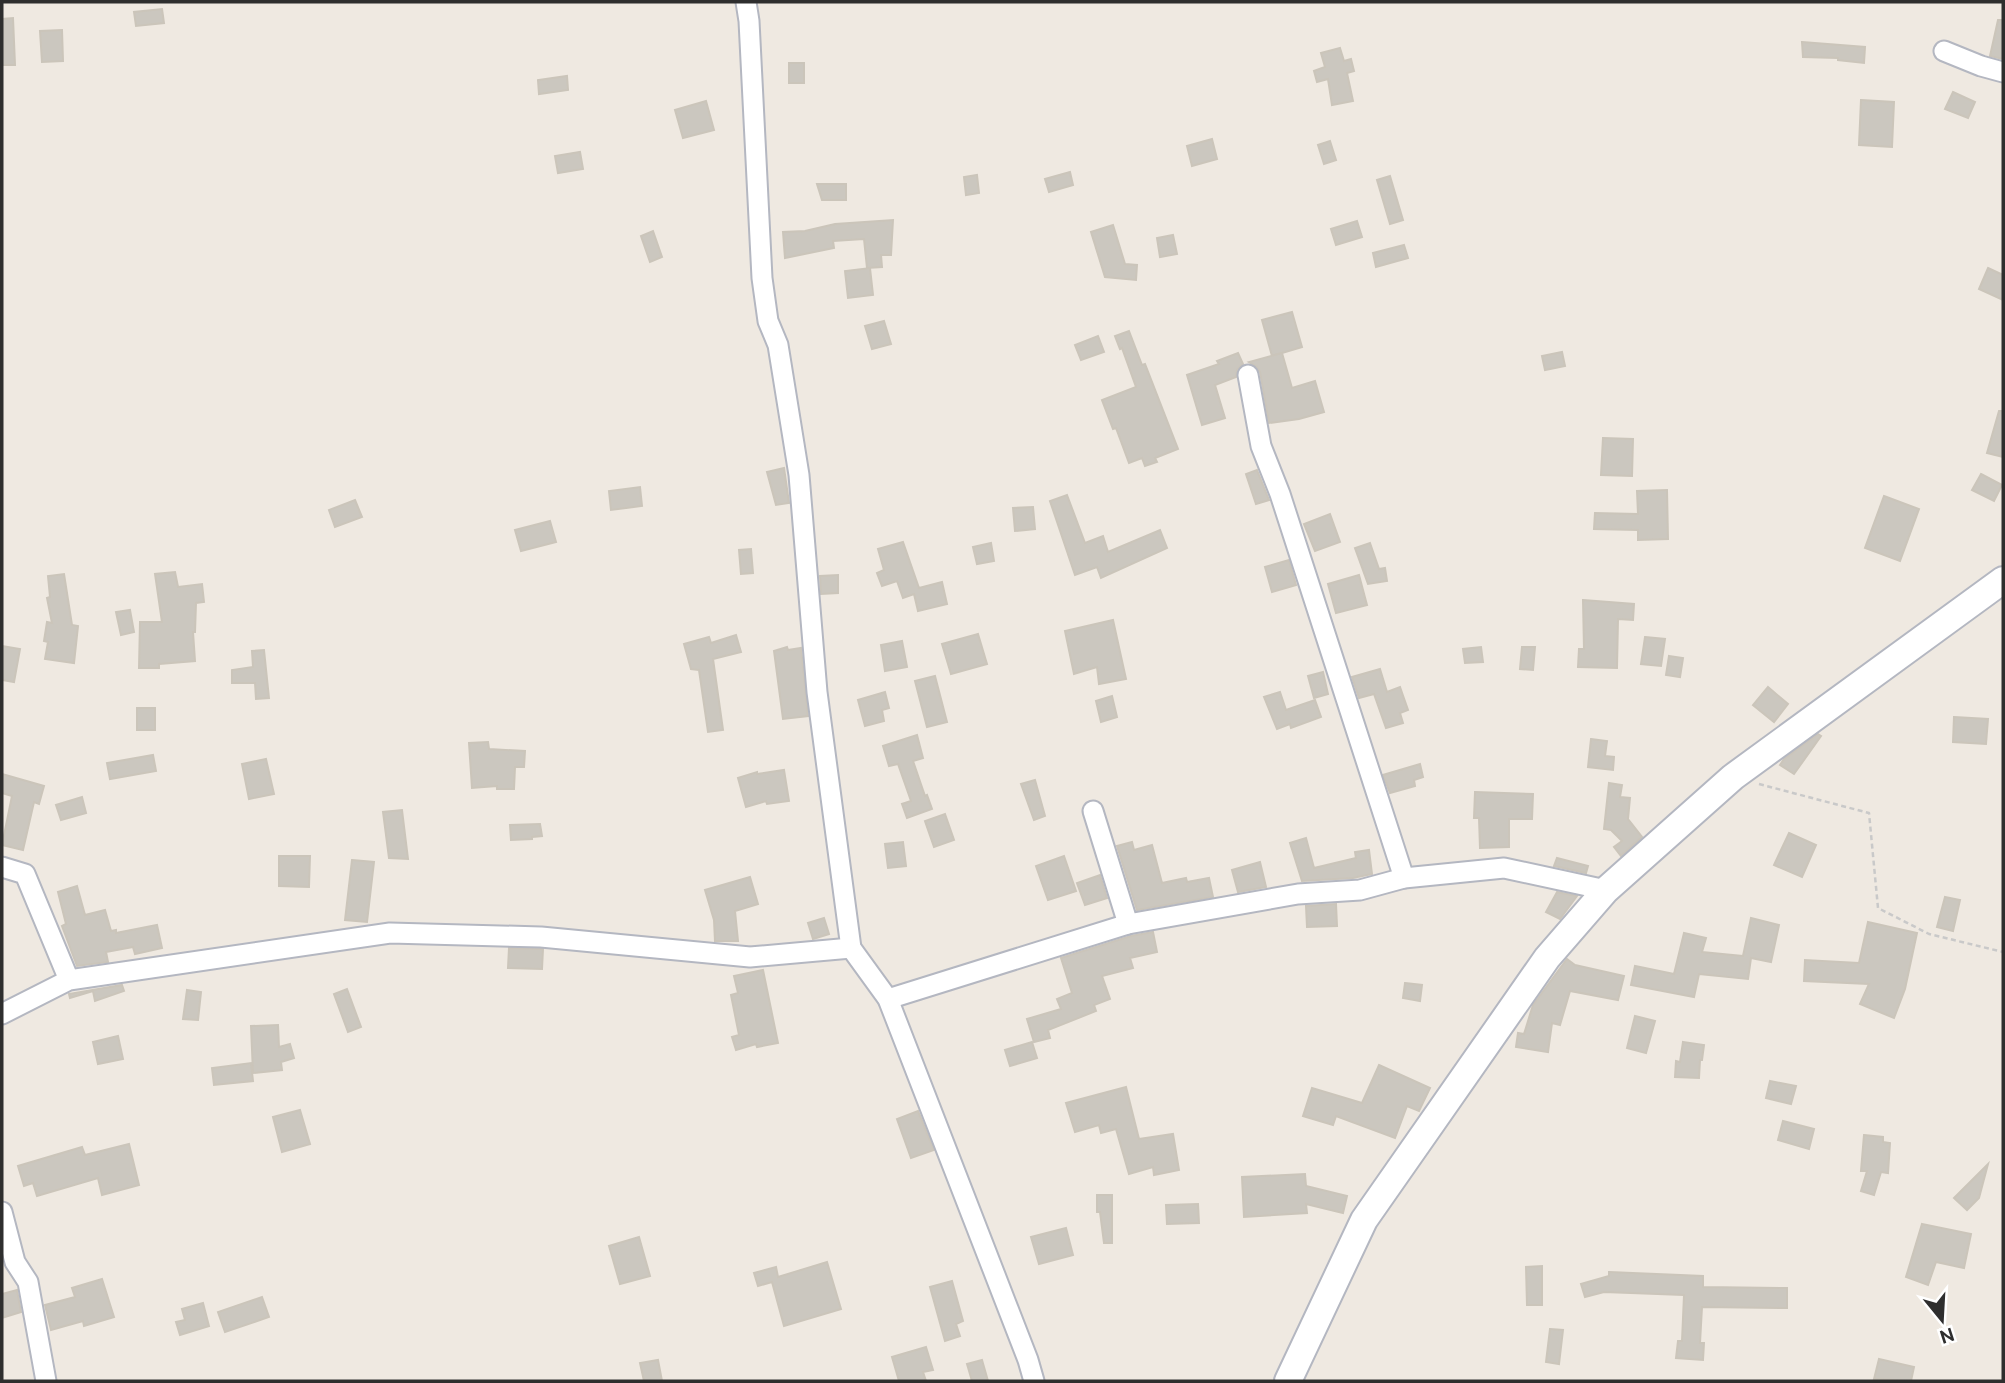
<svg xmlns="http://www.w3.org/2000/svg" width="2005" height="1383" font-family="Ubuntu,sans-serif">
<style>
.building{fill:#cbc7bf;stroke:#cbc5ba;stroke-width:2}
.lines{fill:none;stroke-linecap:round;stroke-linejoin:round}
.minor-casing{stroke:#b4b7c1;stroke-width:23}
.secondary-casing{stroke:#b4b7c1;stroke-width:30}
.path{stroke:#c9c9c9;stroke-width:2.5;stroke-dasharray:5 3.5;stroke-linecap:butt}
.minor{stroke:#fff;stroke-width:19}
.secondary{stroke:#fff;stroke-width:26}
</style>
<rect width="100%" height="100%" fill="#efe9e1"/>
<g class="building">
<path d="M 162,9 L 164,23 L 136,26 L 134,12 Z"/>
<path d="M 13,18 L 15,65 L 2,65 L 2,19 Z"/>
<path d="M 1998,20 L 2003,20 L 2003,59 L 1990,56 Z"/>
<path d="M 62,30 L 63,61 L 42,62 L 40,31 Z"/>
<path d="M 1802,42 L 1865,47 L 1864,63 L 1838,60 L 1838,58 L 1803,57 Z"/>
<path d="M 1340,48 L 1344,61 L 1351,59 L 1354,71 L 1347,73 L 1353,101 L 1332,105 L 1328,79 L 1317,82 L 1314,71 L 1325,67 L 1321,53 Z"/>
<rect x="789" y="63" width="15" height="20"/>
<path d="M 567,76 L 568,90 L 539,94 L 538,80 Z"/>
<path d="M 1953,92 L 1975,102 L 1968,118 L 1945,109 Z"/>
<path d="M 1861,100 L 1894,102 L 1892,147 L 1859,145 Z"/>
<path d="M 706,101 L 714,130 L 683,138 L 675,110 Z"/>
<path d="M 1212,139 L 1217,159 L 1192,166 L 1187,146 Z"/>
<path d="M 1330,141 L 1336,160 L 1324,164 L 1318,145 Z"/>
<path d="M 580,152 L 583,169 L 558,173 L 555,156 Z"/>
<path d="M 1070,172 L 1073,185 L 1049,192 L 1045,179 Z"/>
<path d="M 977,175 L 979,193 L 966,195 L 964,177 Z"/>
<path d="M 1390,176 L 1403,220 L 1390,224 L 1377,180 Z"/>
<path d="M 817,184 L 846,184 L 846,200 L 822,200 Z"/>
<path d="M 893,220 L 891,255 L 881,255 L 882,267 L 867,268 L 864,239 L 833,241 L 834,248 L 785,258 L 783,232 L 805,231 L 835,224 Z"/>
<path d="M 1357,221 L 1362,237 L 1336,245 L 1331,229 Z"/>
<path d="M 1113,225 L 1125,264 L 1137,265 L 1136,280 L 1105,277 L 1091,232 Z"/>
<path d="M 653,231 L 662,257 L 650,262 L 641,236 Z"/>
<path d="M 1173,235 L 1177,254 L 1160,257 L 1157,238 Z"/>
<path d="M 1404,245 L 1408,258 L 1376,267 L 1373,253 Z"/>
<path d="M 870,268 L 873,295 L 848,298 L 845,271 Z"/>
<path d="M 1988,268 L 2003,275 L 2003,300 L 1979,289 Z"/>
<path d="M 1292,312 L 1302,347 L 1272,356 L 1262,320 Z"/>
<path d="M 884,321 L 891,344 L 872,349 L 865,326 Z"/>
<path d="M 1129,331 L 1142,365 L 1145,364 L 1178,449 L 1155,458 L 1157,462 L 1145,466 L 1142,458 L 1129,463 L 1116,428 L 1113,429 L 1102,400 L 1136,387 L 1122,348 L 1120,349 L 1115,336 Z"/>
<path d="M 1098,336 L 1104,352 L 1081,360 L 1075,345 Z"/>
<path d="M 1562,352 L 1565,366 L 1545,370 L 1542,356 Z"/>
<path d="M 1238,353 L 1243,364 L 1237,370 L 1236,377 L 1215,385 L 1225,418 L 1202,425 L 1187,375 L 1219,364 L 1217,361 Z"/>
<path d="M 1282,353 L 1292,388 L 1315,381 L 1324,412 L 1299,419 L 1269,423 L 1260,372 L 1257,367 L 1249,362 Z"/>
<path d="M 1999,411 L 2003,411 L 2003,457 L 1987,453 Z"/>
<path d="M 1603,438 L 1633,439 L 1632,476 L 1601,475 Z"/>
<path d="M 784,468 L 789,503 L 776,505 L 767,472 Z"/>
<path d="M 1257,470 L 1269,500 L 1256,504 L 1246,474 Z"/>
<path d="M 1981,474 L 2002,485 L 1994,501 L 1972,490 Z"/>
<path d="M 640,487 L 642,506 L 611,510 L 609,491 Z"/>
<path d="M 1667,490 L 1668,539 L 1638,540 L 1638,530 L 1594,529 L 1595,513 L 1638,514 L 1637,491 Z"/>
<path d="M 1067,495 L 1085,543 L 1103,536 L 1108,552 L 1160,530 L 1167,548 L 1101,578 L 1097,567 L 1075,575 L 1050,501 Z"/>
<path d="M 1884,496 L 1919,509 L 1900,561 L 1865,548 Z"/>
<path d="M 355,500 L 362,517 L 335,527 L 329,510 Z"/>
<path d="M 1033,507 L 1035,529 L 1015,531 L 1013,508 Z"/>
<path d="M 1330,514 L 1340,542 L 1315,551 L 1304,524 Z"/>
<path d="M 550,521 L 556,542 L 521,551 L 515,530 Z"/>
<path d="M 903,542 L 919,588 L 942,582 L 947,604 L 918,611 L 914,594 L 903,598 L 897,581 L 882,586 L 877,573 L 884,570 L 878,549 Z"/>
<path d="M 991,543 L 994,561 L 977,564 L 973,547 Z"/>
<path d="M 1370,543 L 1379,569 L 1385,568 L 1387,581 L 1368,584 L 1355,548 Z"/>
<path d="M 751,549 L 753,573 L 741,574 L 739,550 Z"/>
<path d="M 1289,560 L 1296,585 L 1272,592 L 1265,567 Z"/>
<path d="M 175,572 L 178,587 L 202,584 L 204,602 L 196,603 L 195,632 L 193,632 L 195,661 L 159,664 L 159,668 L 139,668 L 140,622 L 162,622 L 155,574 Z"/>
<path d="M 64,574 L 72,625 L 78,626 L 74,663 L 45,659 L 48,642 L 44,641 L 47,622 L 52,623 L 47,598 L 50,597 L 48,576 Z"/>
<path d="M 838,575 L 838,593 L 821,594 L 820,576 Z"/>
<path d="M 1359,575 L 1367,605 L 1336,613 L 1328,584 Z"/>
<path d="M 1583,600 L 1634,604 L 1633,620 L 1618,619 L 1617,668 L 1578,667 L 1579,649 L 1584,649 Z"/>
<path d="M 130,610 L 134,632 L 121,635 L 116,612 Z"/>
<path d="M 1113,620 L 1126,679 L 1099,684 L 1097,667 L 1074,674 L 1065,631 Z"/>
<path d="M 978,634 L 987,664 L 951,674 L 942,644 Z"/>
<path d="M 736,635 L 741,652 L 713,659 L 723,730 L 708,732 L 699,670 L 691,669 L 684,644 L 709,637 L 711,643 Z"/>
<path d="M 1645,637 L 1665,639 L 1661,666 L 1641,664 Z"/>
<path d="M 902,641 L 907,667 L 885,671 L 881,645 Z"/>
<path d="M 2,646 L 20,649 L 14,682 L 2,680 Z"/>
<path d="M 787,647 L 788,650 L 801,648 L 808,716 L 783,719 L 774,651 Z"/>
<path d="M 1481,647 L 1483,662 L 1465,663 L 1463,649 Z"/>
<path d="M 1522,647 L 1535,647 L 1533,670 L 1520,669 Z"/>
<path d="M 264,650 L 269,698 L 256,699 L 255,683 L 232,683 L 232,670 L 253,667 L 252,651 Z"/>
<path d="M 1669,656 L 1683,658 L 1680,677 L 1666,675 Z"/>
<path d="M 1380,669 L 1387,692 L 1400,687 L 1408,710 L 1400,713 L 1403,723 L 1386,728 L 1374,694 L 1359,698 L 1352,677 Z"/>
<path d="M 1323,672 L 1328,694 L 1314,698 L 1308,676 Z"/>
<path d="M 935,676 L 947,722 L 927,727 L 915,681 Z"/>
<path d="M 1768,687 L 1788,704 L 1774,722 L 1753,705 Z"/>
<path d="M 885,692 L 889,708 L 882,710 L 884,721 L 865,726 L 858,700 Z"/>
<path d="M 1280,692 L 1286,710 L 1315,700 L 1321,717 L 1291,728 L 1290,724 L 1277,729 L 1264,697 Z"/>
<path d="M 1112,696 L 1117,717 L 1101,722 L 1096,701 Z"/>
<rect x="137" y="708" width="18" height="22"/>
<path d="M 1954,717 L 1988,719 L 1986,744 L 1953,742 Z"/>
<path d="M 1818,734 L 1821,736 L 1794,774 L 1780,765 L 1784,759 Z"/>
<path d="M 917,735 L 923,758 L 913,761 L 925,796 L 927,795 L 932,809 L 907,818 L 902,804 L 911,801 L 898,764 L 889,766 L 883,746 Z"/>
<path d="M 1591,739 L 1607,741 L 1605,756 L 1614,757 L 1613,770 L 1588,767 Z"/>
<path d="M 488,742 L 489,749 L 525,751 L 524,767 L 515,767 L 514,789 L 497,789 L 497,786 L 472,788 L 469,743 Z"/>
<path d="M 153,755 L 156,771 L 110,779 L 107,763 Z"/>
<path d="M 266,759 L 274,794 L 249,799 L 242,764 Z"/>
<path d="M 1420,764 L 1423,777 L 1414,780 L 1415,786 L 1390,793 L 1383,775 Z"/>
<path d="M 784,770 L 789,801 L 767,804 L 766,801 L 746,807 L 738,778 L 757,772 L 757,774 Z"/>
<path d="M 2,774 L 44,786 L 39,804 L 34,802 L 23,850 L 2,845 L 12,796 L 2,793 Z"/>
<path d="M 1035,780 L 1045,816 L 1034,820 L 1021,784 Z"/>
<path d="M 1609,783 L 1622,785 L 1620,797 L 1630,798 L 1628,819 L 1642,837 L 1621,856 L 1614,847 L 1622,841 L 1611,830 L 1604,829 Z"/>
<path d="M 1475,792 L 1533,794 L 1532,819 L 1509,819 L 1509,847 L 1480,848 L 1479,818 L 1474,818 Z"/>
<path d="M 82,797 L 86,813 L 61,820 L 56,805 Z"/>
<path d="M 402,810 L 408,859 L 389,858 L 383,812 Z"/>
<path d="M 945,814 L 954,840 L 934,847 L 925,821 Z"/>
<path d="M 540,824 L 542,836 L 532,837 L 532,839 L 511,840 L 510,825 Z"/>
<path d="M 1789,833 L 1816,845 L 1802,877 L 1774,865 Z"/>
<path d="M 1306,838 L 1314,868 L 1356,858 L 1355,852 L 1369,850 L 1372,874 L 1353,878 L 1302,881 L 1290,843 Z"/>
<path d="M 903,842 L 906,866 L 888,868 L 885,844 Z"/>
<path d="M 1132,842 L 1134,850 L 1152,845 L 1162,883 L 1186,878 L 1187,882 L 1209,878 L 1213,897 L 1137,910 L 1117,846 Z"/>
<path d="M 279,856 L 310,856 L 309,887 L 279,886 Z"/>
<path d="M 1064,856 L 1076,891 L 1048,900 L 1036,866 Z"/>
<path d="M 1557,858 L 1588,866 L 1586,873 L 1554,866 Z"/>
<path d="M 352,860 L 374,862 L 367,922 L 345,920 Z"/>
<path d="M 1260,862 L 1266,887 L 1238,892 L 1232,870 Z"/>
<path d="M 1100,875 L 1107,898 L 1085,905 L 1077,883 Z"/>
<path d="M 750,877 L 758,904 L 735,911 L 738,941 L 715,941 L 714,920 L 705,890 Z"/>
<path d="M 77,886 L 85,915 L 105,910 L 111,931 L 116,930 L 116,933 L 157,925 L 162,948 L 135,954 L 133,947 L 106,952 L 108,962 L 77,966 L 62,926 L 66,924 L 58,892 Z"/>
<path d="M 1557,892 L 1577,896 L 1560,919 L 1546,912 Z"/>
<path d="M 1945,897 L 1960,900 L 1953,931 L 1937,927 Z"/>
<path d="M 1336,904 L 1337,926 L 1307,927 L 1306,906 Z"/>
<path d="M 824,918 L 829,934 L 813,939 L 808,923 Z"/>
<path d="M 1751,918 L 1779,925 L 1771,962 L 1751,958 L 1748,979 L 1699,974 L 1694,997 L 1631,985 L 1635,966 L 1674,974 L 1684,933 L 1706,938 L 1702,952 L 1743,956 Z"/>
<path d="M 1868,922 L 1917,933 L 1905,989 L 1894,1018 L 1860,1004 L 1869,984 L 1804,981 L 1805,960 L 1859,963 Z"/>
<path d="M 1153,932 L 1157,952 L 1130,958 L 1133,968 L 1102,976 L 1110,999 L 1094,1005 L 1096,1011 L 1048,1030 L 1050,1038 L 1034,1042 L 1027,1019 L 1061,1009 L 1057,999 L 1072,993 L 1061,958 L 1131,936 Z"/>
<path d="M 509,948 L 543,949 L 542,969 L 508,968 Z"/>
<path d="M 1567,959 L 1575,965 L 1624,976 L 1618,1000 L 1570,991 L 1560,1025 L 1552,1023 L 1548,1052 L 1516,1047 L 1518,1033 L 1524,1034 L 1533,1005 Z"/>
<path d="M 763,970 L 778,1043 L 757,1047 L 756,1044 L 736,1050 L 732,1037 L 739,1035 L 731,995 L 738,993 L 734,976 Z"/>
<path d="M 1405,983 L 1422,985 L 1420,1001 L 1403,998 Z"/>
<path d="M 122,985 L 124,991 L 95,1001 L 93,991 L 70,998 L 69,994 Z"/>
<path d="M 347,989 L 361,1027 L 348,1032 L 334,994 Z"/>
<path d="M 187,990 L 201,992 L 198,1020 L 183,1019 Z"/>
<path d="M 1635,1016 L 1655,1021 L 1646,1053 L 1627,1048 Z"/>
<path d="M 278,1025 L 279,1047 L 290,1044 L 294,1058 L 281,1062 L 282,1070 L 253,1073 L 251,1026 Z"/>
<path d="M 118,1036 L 123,1059 L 98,1064 L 93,1042 Z"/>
<path d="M 1032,1042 L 1037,1058 L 1010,1066 L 1005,1050 Z"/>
<path d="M 1683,1042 L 1704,1045 L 1702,1060 L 1700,1060 L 1699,1078 L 1675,1077 L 1676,1061 L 1680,1062 Z"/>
<path d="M 251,1063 L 253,1081 L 214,1085 L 212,1068 Z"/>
<path d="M 1379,1065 L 1430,1088 L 1419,1111 L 1407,1106 L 1395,1138 L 1336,1116 L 1333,1125 L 1303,1116 L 1312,1088 L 1362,1103 Z"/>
<path d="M 1770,1081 L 1796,1086 L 1791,1104 L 1766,1098 Z"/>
<path d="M 1126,1087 L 1139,1139 L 1173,1134 L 1179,1170 L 1154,1175 L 1153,1167 L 1129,1174 L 1116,1129 L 1101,1133 L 1099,1125 L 1075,1132 L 1066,1103 Z"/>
<path d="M 300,1110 L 310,1144 L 282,1152 L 273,1117 Z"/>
<path d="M 918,1111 L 934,1150 L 911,1158 L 897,1119 Z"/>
<path d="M 1783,1121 L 1814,1129 L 1809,1149 L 1778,1140 Z"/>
<path d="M 1864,1135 L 1883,1137 L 1883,1142 L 1890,1143 L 1888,1173 L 1881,1172 L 1874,1195 L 1861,1191 L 1867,1171 L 1861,1171 Z"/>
<path d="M 129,1144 L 139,1185 L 102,1195 L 98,1178 L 37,1196 L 33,1183 L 24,1186 L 18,1166 L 82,1147 L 85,1155 Z"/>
<path d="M 1988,1164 L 1979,1198 L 1967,1210 L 1954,1198 Z"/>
<path d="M 1305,1174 L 1306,1186 L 1347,1196 L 1343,1213 L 1306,1204 L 1307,1213 L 1244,1217 L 1242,1177 Z"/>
<path d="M 1097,1195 L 1112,1195 L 1112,1243 L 1104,1243 L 1100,1212 L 1097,1212 Z"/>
<path d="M 1198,1204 L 1199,1223 L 1167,1224 L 1166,1205 Z"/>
<path d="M 1922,1224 L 1971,1234 L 1964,1268 L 1936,1262 L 1928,1285 L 1906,1277 Z"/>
<path d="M 1066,1228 L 1073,1255 L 1039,1264 L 1031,1237 Z"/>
<path d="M 639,1237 L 650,1276 L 620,1284 L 609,1246 Z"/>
<path d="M 827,1262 L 841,1309 L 784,1326 L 772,1282 L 758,1286 L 754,1273 L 776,1267 L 778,1277 Z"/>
<path d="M 1542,1266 L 1542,1305 L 1527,1305 L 1526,1267 Z"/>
<path d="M 1609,1272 L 1703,1276 L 1703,1287 L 1787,1288 L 1787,1308 L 1702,1307 L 1700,1343 L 1704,1343 L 1703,1360 L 1676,1358 L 1678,1341 L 1682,1341 L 1684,1295 L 1604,1292 L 1585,1297 L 1581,1284 L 1609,1276 Z"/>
<path d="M 102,1279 L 114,1317 L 84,1326 L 83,1321 L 51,1330 L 45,1305 L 75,1297 L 72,1288 Z"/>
<path d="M 952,1281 L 963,1321 L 956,1324 L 960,1336 L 945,1341 L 930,1287 Z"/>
<path d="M 17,1290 L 21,1312 L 2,1318 L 2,1294 Z"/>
<path d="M 262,1297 L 269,1317 L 225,1332 L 218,1312 Z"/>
<path d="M 203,1303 L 209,1326 L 180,1335 L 176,1322 L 185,1320 L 182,1309 Z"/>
<path d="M 1550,1329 L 1563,1330 L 1559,1364 L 1546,1362 Z"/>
<path d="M 926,1347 L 933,1370 L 923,1372 L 926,1381 L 899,1381 L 892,1357 Z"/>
<path d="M 1879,1359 L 1914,1367 L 1911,1381 L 1874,1379 Z"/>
<path d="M 658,1360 L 662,1381 L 644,1381 L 640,1363 Z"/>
<path d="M 982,1360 L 988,1381 L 972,1381 L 967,1364 Z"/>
</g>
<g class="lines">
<defs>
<g id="minor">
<path d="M 746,2 L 749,21 L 762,278 L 768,321 L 778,345 L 799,475 L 817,692 L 851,948 L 888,999 L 1028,1360 L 1034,1381"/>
<path d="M 1944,51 L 1981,66 L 2003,72"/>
<path d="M 1248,375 L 1261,446 L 1280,494 L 1404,878"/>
<path d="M 1093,811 L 1128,924"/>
<path d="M 2,867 L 25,874 L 69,980"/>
<path d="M 888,999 L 1128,924 L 1298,894 L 1360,890 L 1404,878 L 1504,868 L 1606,890"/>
<path d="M 2,1014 L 69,980 L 390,933 L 541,937 L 750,957 L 851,948"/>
<path d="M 2,1212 L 15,1262 L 28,1282 L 46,1381"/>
</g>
<path id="secondary" d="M 1288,1381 L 1364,1220 L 1547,958 L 1606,890 L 1733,777 L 2003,580"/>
</defs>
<use href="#minor" class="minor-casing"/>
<use href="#secondary" class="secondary-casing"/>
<path class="path" d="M 1759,784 L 1869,813 L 1878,908 L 1929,934 L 2003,952"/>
<use href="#minor" class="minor"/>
<use href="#secondary" class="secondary"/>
</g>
<rect width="2005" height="1383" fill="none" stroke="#2e2e2e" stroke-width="7"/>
<g transform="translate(1942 1320) rotate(162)" stroke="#ffffff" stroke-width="5" paint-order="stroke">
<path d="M0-5L12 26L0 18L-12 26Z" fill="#2e2e2e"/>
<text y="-10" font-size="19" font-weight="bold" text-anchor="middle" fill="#2e2e2e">N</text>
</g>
</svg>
